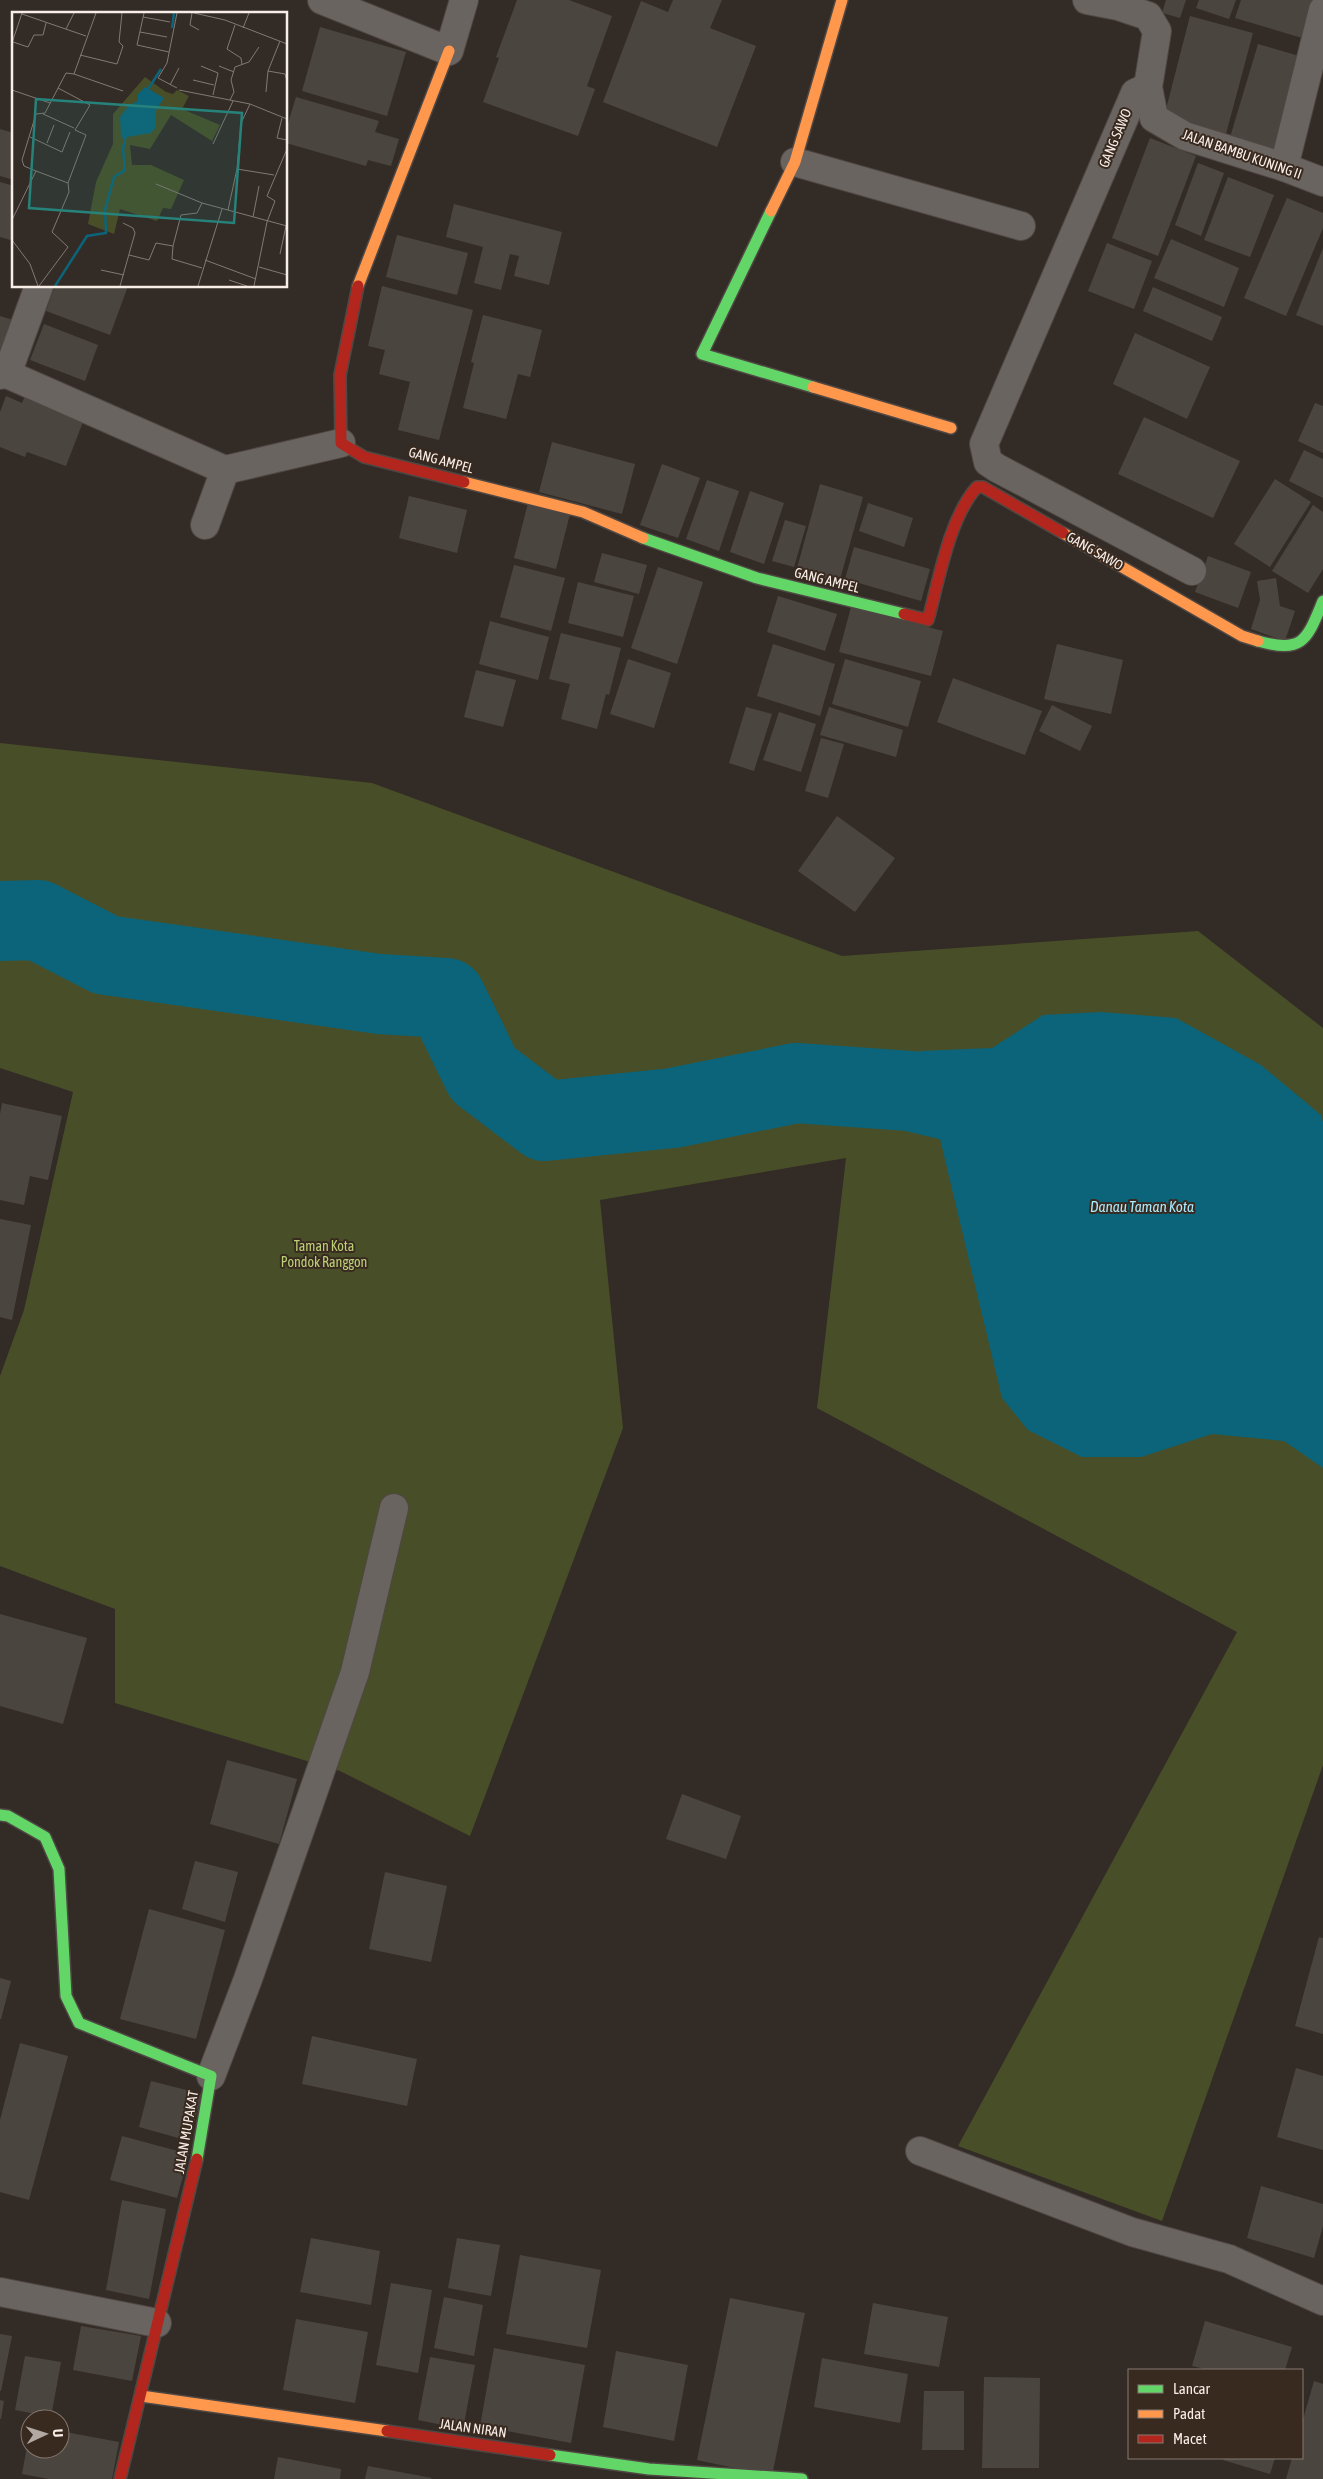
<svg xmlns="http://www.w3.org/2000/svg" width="1323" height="2479" font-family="'Asap Condensed',sans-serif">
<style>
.green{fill:#484f28}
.water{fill:#0b6479}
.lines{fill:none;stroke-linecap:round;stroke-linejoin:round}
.river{stroke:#0b6479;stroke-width:80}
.building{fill:#4b4540}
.street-casing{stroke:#4f4743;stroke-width:30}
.fast-casing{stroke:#4f4743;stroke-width:14}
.slow-casing{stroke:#4f4743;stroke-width:14}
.jam-casing{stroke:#4f4743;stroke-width:14}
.street{stroke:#6a6460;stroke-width:28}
.fast{stroke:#63d668;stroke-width:11}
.slow{stroke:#ff974d;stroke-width:11}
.jam{stroke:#b3261e;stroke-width:11}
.labels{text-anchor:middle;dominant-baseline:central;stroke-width:4;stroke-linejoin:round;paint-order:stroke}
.street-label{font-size:14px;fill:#f8ede7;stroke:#392a20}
.park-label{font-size:14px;fill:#bbd178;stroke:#392a20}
.water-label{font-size:15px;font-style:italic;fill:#abebff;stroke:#392a20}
.inset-river{fill:none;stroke:#0b6479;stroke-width:2.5}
.inset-road{fill:none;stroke:#827973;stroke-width:1}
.view{fill:#26827a;fill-opacity:0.15;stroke:#26827a;stroke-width:2.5}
.inset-edge{fill:none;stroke:#f8ede7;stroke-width:2.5}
</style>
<rect width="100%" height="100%" fill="#332b26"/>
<path class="green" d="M 0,743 L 372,783 L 842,956 L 1198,931 L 1323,1028 L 1323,1765 L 1162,2221 L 958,2146 L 1237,1632 L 817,1408 L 846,1158 L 600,1200 L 623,1428 L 470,1836 L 340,1771 L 115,1703 L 115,1609 L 0,1566 L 0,1376 L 24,1310 L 73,1092 L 0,1068 Z"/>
<path class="water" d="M 1101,1012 L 1176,1018 L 1261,1065 L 1321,1115 L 1323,1122 L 1323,1468 L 1284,1441 L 1212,1434 L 1141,1457 L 1082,1457 L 1028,1430 L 1002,1398 L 919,1051 L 992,1048 L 1043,1015 Z"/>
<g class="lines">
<path class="river" d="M 0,921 L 38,920 L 106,955 L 379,994 L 446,998 L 483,1074 L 545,1121 L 673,1108 L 796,1083 L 910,1091 L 1038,1121"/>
</g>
<g class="building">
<path d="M 517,0 L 569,0 L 612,16 L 587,86 L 595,89 L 578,136 L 483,102 L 499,58 L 496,57 Z"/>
<path d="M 673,0 L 722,0 L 710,28 L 756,46 L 717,147 L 603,102 L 641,1 L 668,12 Z"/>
<path d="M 1166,0 L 1186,0 L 1180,18 L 1162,13 Z"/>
<path d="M 1199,0 L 1236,0 L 1229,19 L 1196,8 Z"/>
<path d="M 1241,0 L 1316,0 L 1309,40 L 1235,18 Z"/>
<path d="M 1190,16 L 1253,33 L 1226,134 L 1164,117 Z"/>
<path d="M 320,27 L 406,52 L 387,116 L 302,91 Z"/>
<path d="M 1258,44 L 1306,58 L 1276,159 L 1228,144 Z"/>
<path d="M 296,97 L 379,121 L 375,132 L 399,139 L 391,166 L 368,160 L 366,166 L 286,143 L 286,130 Z"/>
<path d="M 0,129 L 14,133 L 14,180 L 0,176 Z"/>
<path d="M 1150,138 L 1196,156 L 1158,256 L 1112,238 Z"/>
<path d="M 1198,163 L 1224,173 L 1201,236 L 1175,225 Z"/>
<path d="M 1228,177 L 1274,195 L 1250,257 L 1204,240 Z"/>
<path d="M 0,182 L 14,186 L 14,241 L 0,237 Z"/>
<path d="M 1287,198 L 1323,213 L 1323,228 L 1286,316 L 1244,298 Z"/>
<path d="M 454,204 L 562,232 L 549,285 L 514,276 L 519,256 L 510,254 L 501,290 L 474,283 L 483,247 L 446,237 Z"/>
<path d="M 397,235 L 468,253 L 457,295 L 386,277 Z"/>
<path d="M 1171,239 L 1239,268 L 1224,307 L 1154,278 Z"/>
<path d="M 1107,243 L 1152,261 L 1134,309 L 1088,291 Z"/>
<path d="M 1323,248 L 1323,326 L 1296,315 Z"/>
<path d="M 55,286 L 128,286 L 110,335 L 46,311 Z"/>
<path d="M 382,286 L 473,310 L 439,440 L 398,430 L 410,382 L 379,374 L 385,350 L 368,346 Z"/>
<path d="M 1153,287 L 1222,317 L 1212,341 L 1143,311 Z"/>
<path d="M 483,315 L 542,330 L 530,377 L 518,374 L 506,419 L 463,408 L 474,363 L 471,362 Z"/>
<path d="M 0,316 L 16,321 L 0,367 Z"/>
<path d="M 44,324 L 98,345 L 85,381 L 30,360 Z"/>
<path d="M 1135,333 L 1210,367 L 1187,419 L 1113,384 Z"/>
<path d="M 27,391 L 86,414 L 66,466 L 27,452 L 25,457 L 0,447 L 0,412 L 6,396 L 22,403 Z"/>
<path d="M 1315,403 L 1323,406 L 1323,453 L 1298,441 Z"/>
<path d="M 1144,417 L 1240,461 L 1213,518 L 1118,474 Z"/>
<path d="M 552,442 L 635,464 L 622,514 L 539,492 Z"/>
<path d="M 1304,450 L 1323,459 L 1323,498 L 1289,481 Z"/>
<path d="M 662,464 L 700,478 L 678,538 L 640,525 Z"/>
<path d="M 1275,479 L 1311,502 L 1270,567 L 1234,544 Z"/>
<path d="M 707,480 L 739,491 L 719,551 L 686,539 Z"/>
<path d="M 820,484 L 863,497 L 839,583 L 796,572 Z"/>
<path d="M 750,491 L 784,503 L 764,564 L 730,552 Z"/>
<path d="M 409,496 L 467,510 L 457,553 L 399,538 Z"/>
<path d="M 529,499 L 571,510 L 556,569 L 514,558 Z"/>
<path d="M 868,503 L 913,518 L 904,547 L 859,531 Z"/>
<path d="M 1313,505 L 1323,512 L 1323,569 L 1308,593 L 1272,571 Z"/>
<path d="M 785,520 L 806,526 L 794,567 L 772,561 Z"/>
<path d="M 854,547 L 930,569 L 921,601 L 845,579 Z"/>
<path d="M 602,553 L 647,565 L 639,594 L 594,582 Z"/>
<path d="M 1208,556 L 1251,572 L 1238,608 L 1195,592 Z"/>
<path d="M 514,565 L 565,578 L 551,631 L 500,617 Z"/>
<path d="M 658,567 L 703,582 L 677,664 L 631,648 Z"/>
<path d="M 1276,578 L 1280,606 L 1295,611 L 1285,641 L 1251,629 L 1260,600 L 1257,581 Z"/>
<path d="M 578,582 L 634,596 L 623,637 L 568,623 Z"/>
<path d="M 778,596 L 837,614 L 825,651 L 767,632 Z"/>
<path d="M 851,607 L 943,631 L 931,676 L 839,652 Z"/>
<path d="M 490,621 L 549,637 L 538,680 L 479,664 Z"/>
<path d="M 561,633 L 621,648 L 609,695 L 606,694 L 597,729 L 561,719 L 570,684 L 549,679 Z"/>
<path d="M 773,644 L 835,664 L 820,716 L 757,696 Z"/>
<path d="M 1057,644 L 1123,660 L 1111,714 L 1044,699 Z"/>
<path d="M 628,659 L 671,673 L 654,728 L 610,714 Z"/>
<path d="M 845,659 L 921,681 L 908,727 L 832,704 Z"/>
<path d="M 476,670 L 516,680 L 503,727 L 464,717 Z"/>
<path d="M 953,678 L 1042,711 L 1025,755 L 937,722 Z"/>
<path d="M 1052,705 L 1092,726 L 1080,751 L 1039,731 Z"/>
<path d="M 746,707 L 772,714 L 754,771 L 729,763 Z"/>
<path d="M 829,707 L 903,730 L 896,757 L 820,735 Z"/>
<path d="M 779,712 L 816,724 L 801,772 L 763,760 Z"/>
<path d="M 821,738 L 844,744 L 828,798 L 805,791 Z"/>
<path d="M 837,816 L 895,858 L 855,912 L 798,871 Z"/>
<path d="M 2,1103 L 62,1116 L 48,1180 L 30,1176 L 24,1205 L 0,1200 L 0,1114 Z"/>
<path d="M 0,1219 L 31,1225 L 12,1320 L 0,1317 Z"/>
<path d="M 0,1614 L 87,1638 L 63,1724 L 0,1706 Z"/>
<path d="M 227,1760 L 297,1779 L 279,1844 L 210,1824 Z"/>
<path d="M 682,1794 L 741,1816 L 726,1859 L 666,1839 Z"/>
<path d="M 195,1861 L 238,1872 L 225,1922 L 182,1909 Z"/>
<path d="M 385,1872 L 447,1886 L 431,1962 L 369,1949 Z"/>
<path d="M 149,1909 L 225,1930 L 196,2039 L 120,2019 Z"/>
<path d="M 1319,1937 L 1323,1938 L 1323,2034 L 1295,2026 Z"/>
<path d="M 0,1978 L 11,1981 L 1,2019 L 0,2019 Z"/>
<path d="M 312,2036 L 417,2059 L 407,2106 L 302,2084 Z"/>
<path d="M 20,2043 L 68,2056 L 29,2200 L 0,2192 L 0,2120 Z"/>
<path d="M 1296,2068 L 1323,2076 L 1323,2150 L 1277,2137 Z"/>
<path d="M 151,2081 L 202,2094 L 189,2141 L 139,2127 Z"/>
<path d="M 122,2136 L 189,2154 L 177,2198 L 110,2180 Z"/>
<path d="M 1261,2186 L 1323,2204 L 1323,2226 L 1314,2258 L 1247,2238 Z"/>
<path d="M 122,2200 L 166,2209 L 149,2299 L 106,2290 Z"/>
<path d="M 311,2238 L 380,2251 L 371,2305 L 300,2292 Z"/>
<path d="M 457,2238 L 500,2245 L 491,2296 L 448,2288 Z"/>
<path d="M 520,2255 L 601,2270 L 587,2348 L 506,2334 Z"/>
<path d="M 391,2283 L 432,2290 L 418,2373 L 376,2365 Z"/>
<path d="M 444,2297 L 483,2305 L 474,2356 L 434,2348 Z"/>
<path d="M 730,2298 L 805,2313 L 772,2476 L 697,2460 Z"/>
<path d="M 873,2303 L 948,2317 L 939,2367 L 864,2354 Z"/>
<path d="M 296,2319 L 368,2332 L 355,2403 L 283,2390 Z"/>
<path d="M 1205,2321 L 1292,2347 L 1285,2370 L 1209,2370 L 1192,2366 Z"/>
<path d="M 81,2326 L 141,2336 L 132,2381 L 73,2370 Z"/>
<path d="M 0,2334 L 12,2336 L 1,2391 L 0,2391 Z"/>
<path d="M 494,2348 L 585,2365 L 571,2443 L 480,2426 Z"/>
<path d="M 616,2351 L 688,2365 L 674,2441 L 603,2427 Z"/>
<path d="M 25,2356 L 61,2362 L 51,2417 L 15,2410 Z"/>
<path d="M 430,2357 L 475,2365 L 463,2429 L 418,2420 Z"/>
<path d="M 822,2358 L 908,2374 L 900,2423 L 814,2407 Z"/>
<path d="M 984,2377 L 1040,2378 L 1039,2468 L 982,2468 Z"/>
<path d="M 1314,2381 L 1323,2384 L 1323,2479 L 1286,2479 L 1292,2458 L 1302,2458 L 1302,2423 Z"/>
<path d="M 924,2391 L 964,2391 L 964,2450 L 922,2450 Z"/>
<path d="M 0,2400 L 4,2401 L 1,2419 L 0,2419 Z"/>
<path d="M 60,2431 L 119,2442 L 112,2479 L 49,2479 L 22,2474 L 29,2436 L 30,2449 L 60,2449 Z"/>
<path d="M 278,2457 L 341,2469 L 340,2479 L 274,2479 Z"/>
<path d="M 1224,2458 L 1275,2458 L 1270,2474 L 1223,2460 Z"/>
<path d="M 368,2466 L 432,2478 L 431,2479 L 365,2479 Z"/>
</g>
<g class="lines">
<defs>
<g id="street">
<path d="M 322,0 L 449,51 L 464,0"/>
<path d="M 1087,0 L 1118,6 L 1148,16 L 1157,31 L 1148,87 L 1154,118 L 1185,136 L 1284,167 L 1323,182"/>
<path d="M 1148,87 L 1135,93 L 984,444 L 988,462 L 997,468 L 1192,571"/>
<path d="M 795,162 L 1021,226"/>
<path d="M 1284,167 L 1323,10"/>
<path d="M 7,374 L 39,286"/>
<path d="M 0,375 L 7,374 L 225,470 L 341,443"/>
<path d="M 205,525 L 225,470"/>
<path d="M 211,2076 L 248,1979 L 355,1672 L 394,1508"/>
<path d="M 920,2151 L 1132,2232 L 1229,2259 L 1323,2301"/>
<path d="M 0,2292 L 157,2323"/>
</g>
<g id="fast">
<path d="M 771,211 L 702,354 L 813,387"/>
<path d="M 643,538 L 757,578 L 904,614"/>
<path d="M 1258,641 C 1304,654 1307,639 1323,601"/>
<path d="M 0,1815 L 8,1816 L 45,1837 L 59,1869 L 66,1996 L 79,2023 L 211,2076 L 197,2159"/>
<path d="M 550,2455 L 649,2469 L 802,2479"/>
</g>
<g id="slow">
<path d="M 771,211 L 795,162 L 842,0"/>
<path d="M 358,286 L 449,51"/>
<path d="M 813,387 L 951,428"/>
<path d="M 464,482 L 583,512 L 643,538"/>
<path d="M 1063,533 L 1242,636 L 1258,641"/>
<path d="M 141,2396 L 387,2431"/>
</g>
<g id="jam">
<path d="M 358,286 L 340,375 L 341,443 L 364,457 L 464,482"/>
<path d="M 904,614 L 928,620 C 939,580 949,518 977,487 L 983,487 L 1063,533"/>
<path d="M 387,2431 L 550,2455"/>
<path d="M 120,2479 L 197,2159"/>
</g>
</defs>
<use href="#street" class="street-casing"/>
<use href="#fast" class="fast-casing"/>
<use href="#slow" class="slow-casing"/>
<use href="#jam" class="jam-casing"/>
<use href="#street" class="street"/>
<use href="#fast" class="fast"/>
<use href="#slow" class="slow"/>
<use href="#jam" class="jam"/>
</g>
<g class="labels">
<g class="street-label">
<text transform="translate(1115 138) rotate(-67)">GANG SAWO</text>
<text transform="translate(1242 154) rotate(19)">JALAN BAMBU KUNING II</text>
<text transform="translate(441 460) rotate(15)">GANG AMPEL</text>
<text transform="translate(1095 551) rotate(30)">GANG SAWO</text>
<text transform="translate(827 580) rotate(14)">GANG AMPEL</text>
<text transform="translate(186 2132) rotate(-80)">JALAN MUPAKAT</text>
<text transform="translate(473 2428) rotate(8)">JALAN NIRAN</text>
</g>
<g class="park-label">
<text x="324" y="1246">Taman Kota<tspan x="324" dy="16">Pondok Ranggon</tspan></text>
</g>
<g class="water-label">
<text x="1142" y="1206">Danau Taman Kota</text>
</g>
</g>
<g transform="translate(12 12)">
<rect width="275" height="275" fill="#332b26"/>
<path d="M 133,65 L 154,80 L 161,82 L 165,78 L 177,84 L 170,97 L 208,113 L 200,129 L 159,103 L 138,137 L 118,133 L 120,153 L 139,153 L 172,168 L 159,197 L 151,196 L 145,209 L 108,197 L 102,222 L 76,212 L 84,170 L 101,132 L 101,102 Z" fill="#484f28"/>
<path d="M 133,75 L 152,86 L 144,98 L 144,115 L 139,121 L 109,126 L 108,105 L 117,93 L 126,89 L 126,82 Z" fill="#0b6479"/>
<path class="inset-river" d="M 160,16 L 162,1M 133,82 L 149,57M 43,274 L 75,224 L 94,221 L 93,198 L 102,165 L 113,158 L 111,137 L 115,118"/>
<path class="inset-road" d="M 132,1 L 125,33 L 157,40M 165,1 L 155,51 L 146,66 L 165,76M 180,1 L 178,13 L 187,18M 182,1 L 213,8 L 275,32M 10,2 L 74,24M 131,5 L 158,10M 223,13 L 215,37 L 229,46 L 230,52M 231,16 L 237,1M 54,17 L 62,1M 128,20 L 155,25M 1,30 L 16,35 L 22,23 L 31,23 L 34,11M 0,31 L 10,1M 68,43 L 105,52 L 111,34 L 107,30 L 110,1M 189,54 L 206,61 L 201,83M 207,54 L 222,60M 256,59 L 273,62 L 275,69M 62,62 L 111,79M 181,68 L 202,73M 158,73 L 167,56M 0,78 L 38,91M 167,78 L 238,92 L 275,107M 254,80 L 256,59 L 268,29M 218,88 L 222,80 L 219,68 L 223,55 L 237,50 L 247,35M 31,102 L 62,116M 270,106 L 265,126 L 275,128M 18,125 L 50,140 L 58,120M 35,131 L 42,113M 201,132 L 221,89M 225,157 L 262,163M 24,159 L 56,171 L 74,123 L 63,118 L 78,93 L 46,76M 144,172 L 190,191M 216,198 L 225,157 L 229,111 L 238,92M 241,205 L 247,174M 0,208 L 24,159 L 12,154 L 10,148 L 24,102 L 33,101 L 54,61 L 62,62 L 84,1M 0,228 L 18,252 L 26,274M 161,234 L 160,247 L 190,256M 268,242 L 274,214M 117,243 L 137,248 L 144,231 L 161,234 L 169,203 L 185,201 L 190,191 L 275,214M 193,248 L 244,267M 247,255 L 275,263M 89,258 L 112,263M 217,268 L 235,274M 27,274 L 56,235 L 40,220 L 57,180 L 56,171M 108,274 L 123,221 L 121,216 L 111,211M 186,274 L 210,197M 242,274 L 255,210 L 263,189 L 255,184 L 275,137"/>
<path class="view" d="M 24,87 L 230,101 L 222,211 L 17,196 Z"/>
<rect width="275" height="275" class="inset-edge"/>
</g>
<rect x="1128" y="2369" width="175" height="90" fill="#392a20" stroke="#857870"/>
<rect x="1138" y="2385" width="25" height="8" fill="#63d668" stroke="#857870"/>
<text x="1173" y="2394" font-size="15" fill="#f8ede7">Lancar</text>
<rect x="1138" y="2410" width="25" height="8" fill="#ff974d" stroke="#857870"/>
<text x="1173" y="2419" font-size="15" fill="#f8ede7">Padat</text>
<rect x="1138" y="2435" width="25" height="8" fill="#b3261e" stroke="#857870"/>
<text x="1173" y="2444" font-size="15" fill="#f8ede7">Macet</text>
<g transform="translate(45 2434) rotate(86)"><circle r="24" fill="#392a20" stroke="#857870"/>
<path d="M0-4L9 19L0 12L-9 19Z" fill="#b3a9a3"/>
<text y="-8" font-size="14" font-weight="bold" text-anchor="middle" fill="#f8ede7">U</text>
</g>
</svg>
